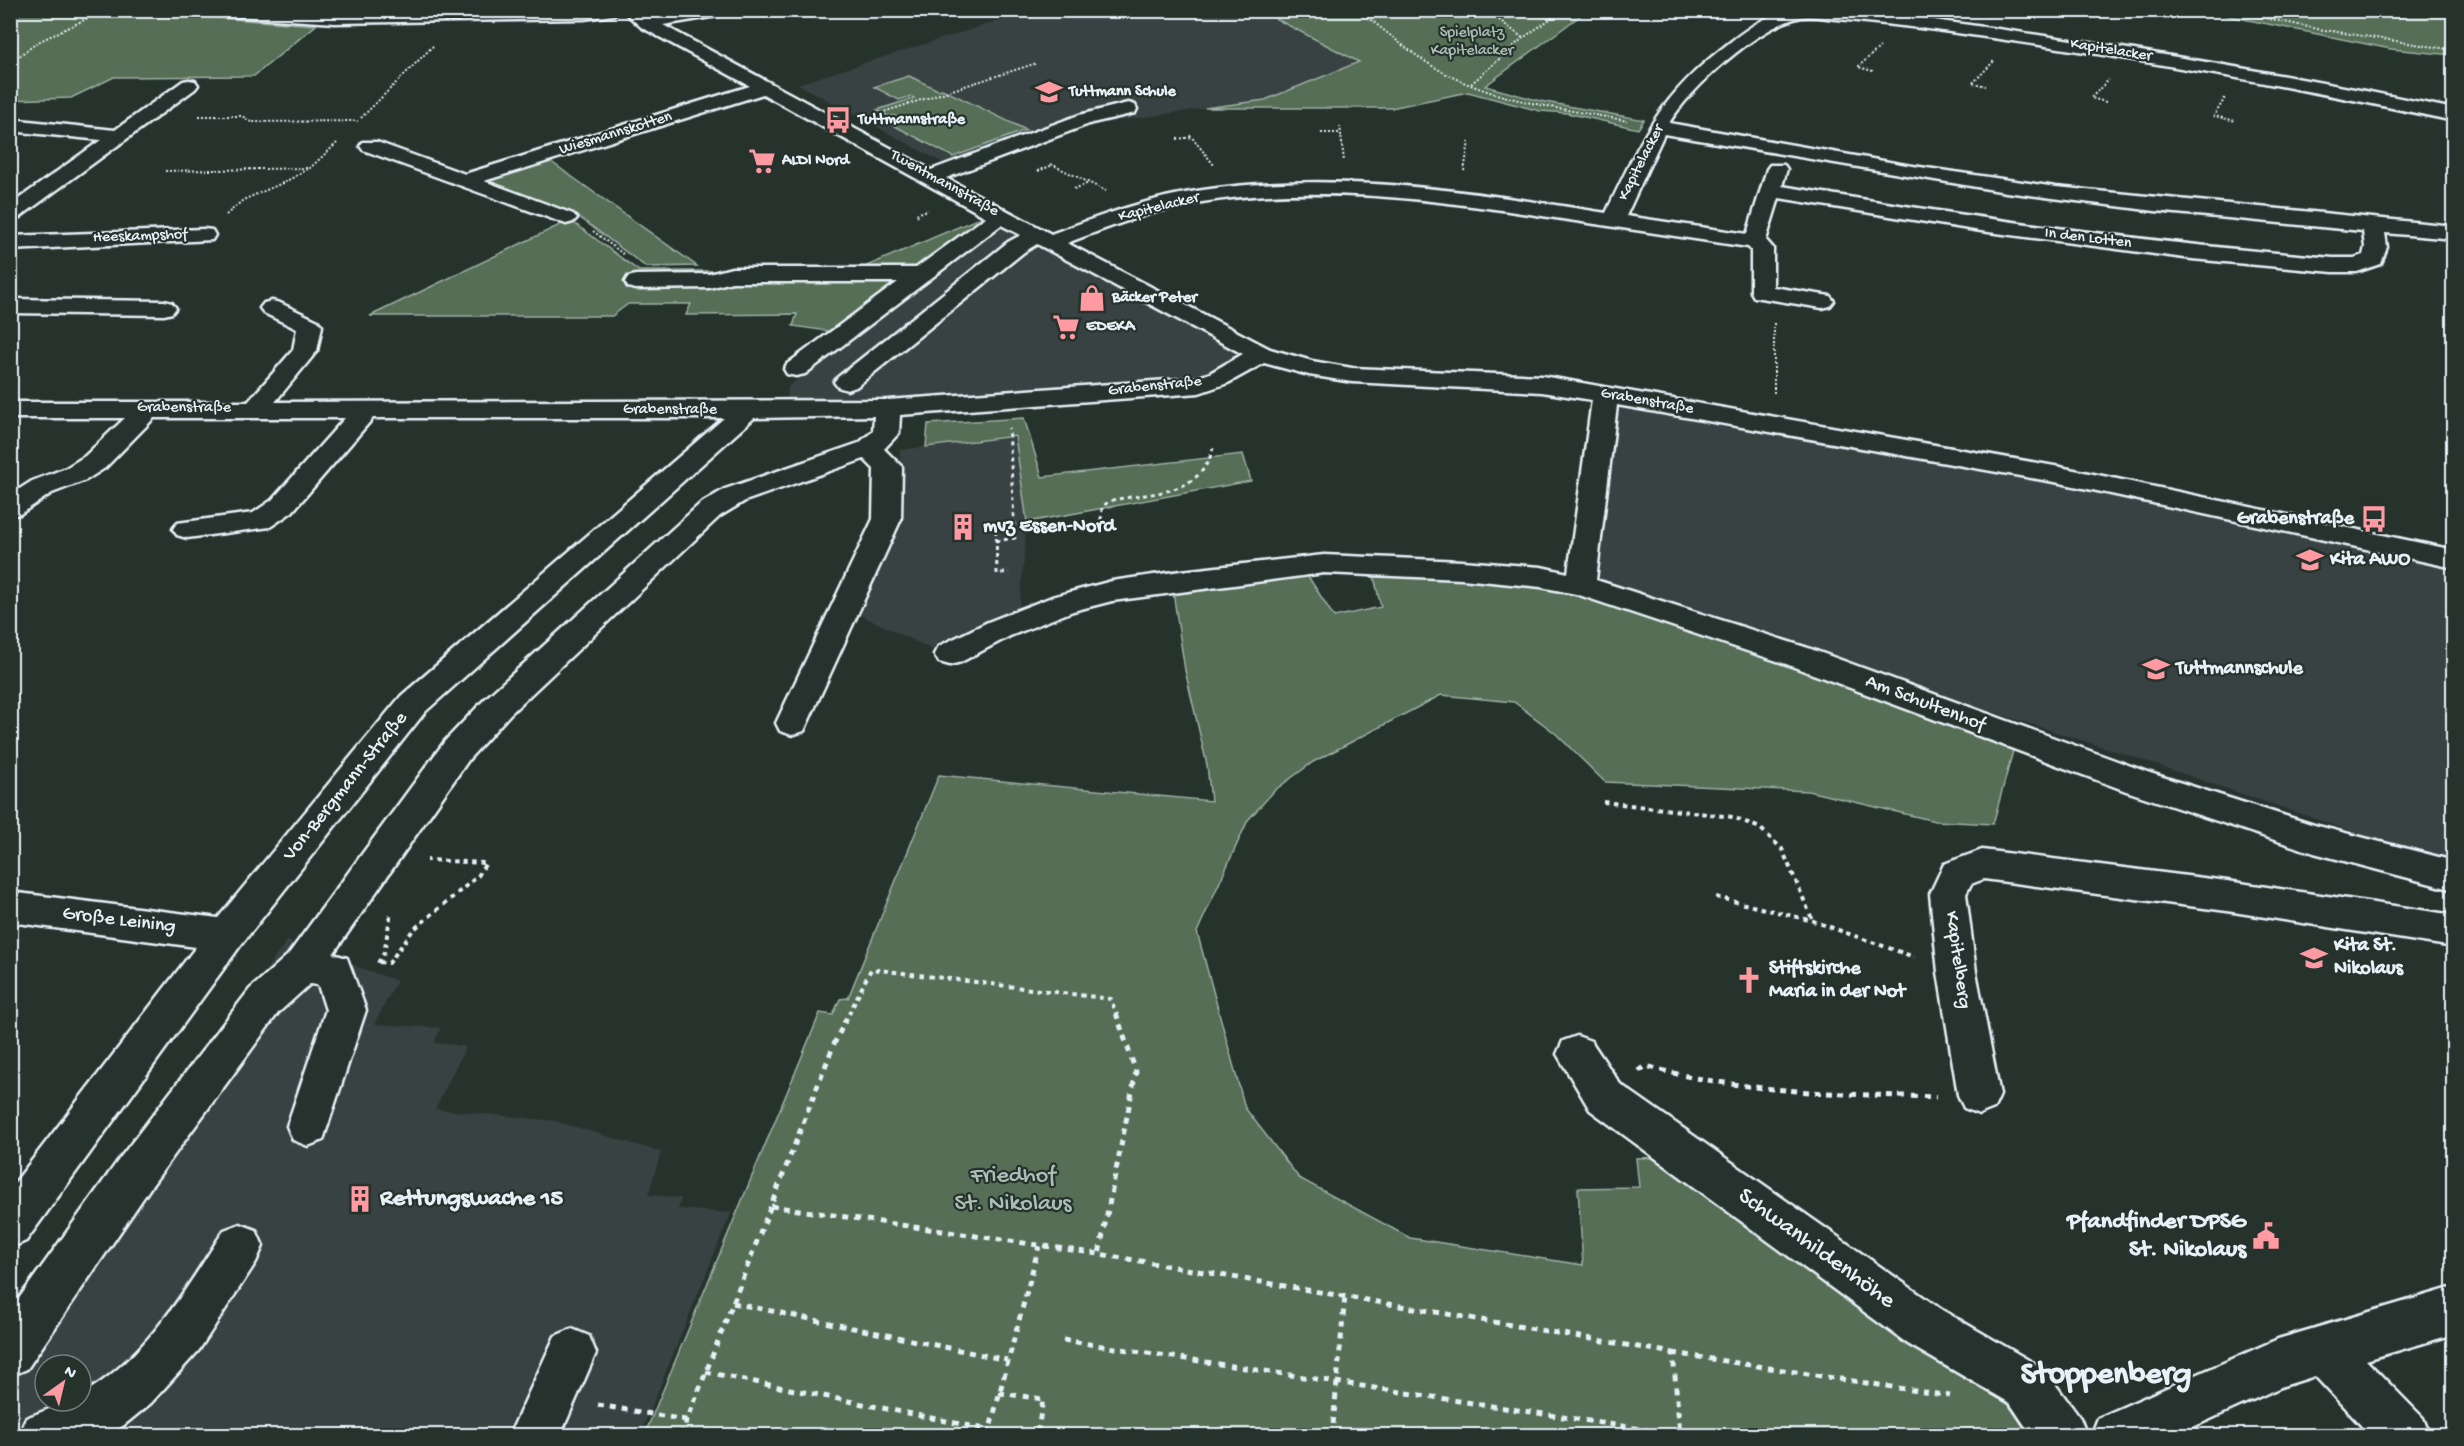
<svg xmlns="http://www.w3.org/2000/svg" width="2464" height="1446" font-family="'Gochi Hand',sans-serif">
<style>
.built{fill:#374343;fill-rule:evenodd}
.green{fill:#546e55;stroke:#9eb0a6;stroke-width:1.5}
.lines{fill:none;stroke-linecap:round;stroke-linejoin:round}
.minor-casing{stroke:#e8f1f8;stroke-width:5}
.path-far3{stroke:#e8f1f8;stroke-width:2;stroke-dasharray:2 2;stroke-linecap:butt}
.path-far2{stroke:#e8f1f8;stroke-width:3;stroke-dasharray:4 4;stroke-linecap:butt}
.path-far1{stroke:#e8f1f8;stroke-width:4;stroke-dasharray:4.5 4.5;stroke-linecap:butt}
.path{stroke:#e8f1f8;stroke-width:5;stroke-dasharray:6 6;stroke-linecap:butt}
.minor{fill:#26332d;fill-rule:evenodd}
.labels{text-anchor:middle;dominant-baseline:central;stroke-width:4.5;stroke-linejoin:round;paint-order:stroke}
.far-park-label{font-size:16px;fill:#adbdb7;stroke:#26332d}
.far-street-label{font-size:16px;fill:#e8f1f8;stroke:#26332d}
.far-poi-label{font-size:16px;font-weight:bold;fill:#e8f1f8;stroke:#26332d;text-anchor:start}
.poi-label{font-size:20px;font-weight:bold;fill:#e8f1f8;stroke:#26332d;text-anchor:start}
.street-label{font-size:20px;fill:#e8f1f8;stroke:#26332d}
.near-park-label{font-size:24px;fill:#adbdb7;stroke:#26332d}
.near-poi-label{font-size:24px;font-weight:bold;fill:#e8f1f8;stroke:#26332d;text-anchor:start}
.near-street-label{font-size:24px;fill:#e8f1f8;stroke:#26332d}
.near-district-label{font-size:32px;font-weight:bold;fill:#e8f1f8;stroke:#26332d}
</style>
<rect width="100%" height="100%" fill="#26332d"/>
<filter id="ink" filterUnits="userSpaceOnUse"><feTurbulence type="fractalNoise" baseFrequency=".0167" numOctaves="2"/><feDisplacementMap in="SourceGraphic" scale="12" xChannelSelector="R" yChannelSelector="G"/><feConvolveMatrix kernelMatrix="1 2 1 2 8 2 1 2 1" color-interpolation-filters="sRGB"/></filter>
<g filter="url(#ink)">
<g class="built">
<path d="M 1033,10 L 1261,11 L 1360,62 L 1265,100 L 1074,127 L 958,171 L 798,84 Z"/>
<path d="M 1008,222 L 1253,355 L 1195,381 L 787,407 L 788,387 L 991,232 Z"/>
<path d="M 1610,399 L 2062,480 L 2447,566 L 2454,586 L 2453,866 L 2122,753 L 1588,584 Z"/>
<path d="M 1015,435 L 1027,522 L 1019,613 L 933,650 L 857,613 L 901,510 L 900,450 Z"/>
<path d="M 287,941 L 397,981 L 374,1024 L 441,1028 L 434,1043 L 466,1046 L 435,1109 L 555,1121 L 661,1152 L 648,1195 L 681,1198 L 678,1209 L 731,1213 L 640,1435 L 11,1436 L 11,1319 ZM 45,1365 L 81,1365 L 81,1401 L 45,1401 Z"/>
</g>
<g class="green">
<path d="M 1588,10 L 1485,86 L 1540,101 L 1644,120 L 1638,129 L 1567,113 L 1540,111 L 1468,92 L 1391,108 L 1205,108 L 1265,100 L 1359,62 L 1261,11 Z"/>
<path d="M 10,11 L 115,11 L 316,25 L 254,76 L 114,77 L 71,98 L 11,100 Z"/>
<path d="M 2204,11 L 2442,11 L 2453,20 L 2453,55 L 2391,49 Z"/>
<path d="M 909,76 L 938,90 L 942,89 L 1026,130 L 953,157 L 891,124 L 895,116 L 888,116 L 877,110 L 914,98 L 911,96 L 899,100 L 874,87 Z"/>
<path d="M 550,161 L 697,266 L 646,267 L 579,217 L 473,181 Z"/>
<path d="M 991,213 L 1008,222 L 991,232 L 855,335 L 793,326 L 797,314 L 686,315 L 691,304 L 628,304 L 612,316 L 370,316 L 570,220 L 639,271 L 855,271 Z"/>
<path d="M 1024,418 L 1042,477 L 1243,454 L 1251,481 L 1027,522 L 1015,436 L 926,447 L 928,424 Z"/>
<path d="M 1373,572 L 1566,585 L 2014,747 L 1993,824 L 1935,821 L 1808,791 L 1605,782 L 1555,733 L 1514,702 L 1441,695 L 1313,762 L 1275,790 L 1248,820 L 1197,932 L 1245,1108 L 1299,1178 L 1410,1238 L 1583,1265 L 1578,1188 L 1639,1187 L 1636,1158 L 1671,1157 L 1996,1386 L 2029,1435 L 644,1436 L 820,1013 L 833,1015 L 840,999 L 848,998 L 939,775 L 1211,801 L 1207,765 L 1185,670 L 1173,592 L 1306,573 L 1334,617 L 1381,607 Z"/>
</g>
<g class="lines">
<defs>
<g id="minor">
<path d="M 203,10 L 335,13 L 621,10 L 613,15 L 584,19 L 335,23 L 211,15 Z"/>
<path d="M 622,10 L 641,10 L 650,17 L 691,10 L 731,10 L 723,15 L 663,25 L 931,170 L 1079,115 L 1128,103 L 1135,105 L 1137,109 L 1135,113 L 1092,123 L 946,178 L 1051,234 C 1100,216 1151,197 1203,190 C 1338,170 1473,192 1606,213 C 1641,140 1658,98 1724,47 C 1740,34 1757,21 1776,14 C 1790,9 1805,10 1819,10 C 1867,10 1915,17 1962,24 C 2127,47 2291,75 2454,109 L 2454,121 C 2282,84 2110,54 1936,30 C 1903,26 1870,22 1837,19 C 1825,18 1809,15 1797,18 C 1755,29 1692,87 1669,123 L 1906,165 L 2056,187 L 2454,226 L 2454,239 L 2385,233 L 2387,247 L 2381,264 L 2357,272 L 2333,272 L 2192,259 L 1981,231 L 1779,198 L 1766,240 L 1773,248 L 1773,287 L 1830,296 L 1834,301 L 1830,306 L 1822,308 L 1754,297 L 1751,292 L 1751,250 L 1748,247 C 1679,237 1611,226 1542,216 C 1429,199 1315,184 1202,202 C 1156,209 1111,226 1067,243 L 1270,349 L 1312,361 L 1352,368 L 1542,376 L 2060,467 L 2454,550 L 2454,568 L 2060,483 L 1617,405 L 1596,580 L 1808,648 L 2150,773 L 2314,825 L 2454,861 L 2454,890 L 2314,853 L 2126,791 L 1786,664 L 1576,594 L 1541,587 L 1462,579 L 1324,573 L 1112,601 L 1073,611 L 1010,636 L 961,662 L 950,665 L 939,662 L 934,654 L 939,646 L 988,622 L 1052,597 L 1112,581 L 1181,571 L 1324,555 L 1462,561 L 1541,567 L 1568,573 L 1592,400 L 1542,392 L 1352,382 L 1309,375 L 1264,363 L 1228,383 L 1199,393 L 900,415 L 899,433 L 884,449 L 902,467 L 901,519 L 804,731 L 792,735 L 780,731 L 776,723 L 873,519 L 874,469 L 864,459 L 745,501 L 720,516 L 510,714 L 469,759 L 333,954 L 347,958 L 366,1010 L 323,1140 L 308,1146 L 293,1140 L 287,1126 L 326,1010 L 318,985 L 310,984 L 278,1013 L 150,1188 L 27,1369 L 10,1376 L 10,1311 L 120,1158 L 250,989 L 288,955 L 445,741 L 486,698 L 700,504 L 725,489 L 859,443 L 873,431 L 874,416 L 754,418 L 425,712 L 240,946 L 26,1241 L 10,1248 L 10,1189 L 196,947 L 10,922 L 10,892 L 218,918 L 401,696 L 724,418 L 373,418 L 292,512 L 270,527 L 187,538 L 177,535 L 173,529 L 177,523 L 253,513 L 272,500 L 345,418 L 154,418 L 105,468 L 86,480 L 52,493 L 20,514 L 10,516 L 10,495 L 32,481 L 66,468 L 85,456 L 125,418 L 10,418 L 10,402 L 248,402 L 293,350 L 297,329 L 264,313 L 260,308 L 264,303 L 272,301 L 280,303 L 318,321 L 322,326 L 317,351 L 275,402 L 888,400 L 1196,378 L 1210,373 L 1243,354 L 1037,244 L 1024,252 L 856,387 L 847,390 L 838,387 L 834,382 L 838,377 L 1008,242 L 1021,235 L 1001,225 L 805,374 L 796,376 L 787,374 L 784,369 L 787,364 L 898,282 L 732,282 L 709,288 L 636,289 L 628,287 L 625,282 L 628,277 L 636,275 L 709,274 L 732,268 L 916,268 L 986,217 L 763,94 L 484,181 L 573,214 L 577,218 L 573,222 L 566,224 L 363,150 L 360,146 L 363,142 L 377,142 L 465,174 L 750,86 L 641,27 ZM 1664,134 L 2006,192 L 2155,211 L 2363,231 L 2365,247 L 2363,255 L 2354,258 L 2333,258 C 2148,243 1965,217 1782,186 L 1787,169 L 1784,165 L 1770,165 L 1767,169 L 1747,234 L 1626,216 Z"/>
<path d="M 189,80 L 195,81 L 198,85 L 195,89 L 17,219 L 10,221 L 10,205 L 101,140 L 10,131 L 10,119 L 115,130 L 183,81 Z"/>
<path d="M 204,229 L 212,230 L 215,235 L 212,240 L 10,250 L 10,236 Z"/>
<path d="M 10,299 L 164,301 L 172,303 L 176,308 L 172,313 L 164,315 L 10,313 Z"/>
<path d="M 1982,850 L 2227,881 L 2454,915 L 2454,947 L 2227,911 L 1984,879 L 1971,884 L 1966,894 L 1976,972 L 2000,1095 L 1994,1108 L 1979,1114 L 1964,1108 L 1958,1095 L 1938,972 L 1930,894 L 1944,864 Z"/>
<path d="M 1577,1036 L 1591,1041 L 1620,1084 L 1942,1310 L 2044,1369 L 2080,1418 L 2087,1436 L 2032,1436 L 2010,1403 L 1908,1344 L 1590,1110 L 1557,1054 L 1563,1041 Z"/>
<path d="M 240,1224 L 256,1230 L 263,1246 L 256,1262 L 199,1350 L 151,1403 L 124,1425 L 106,1436 L 19,1436 L 26,1418 L 70,1401 L 81,1401 L 81,1395 C 145,1359 186,1290 224,1230 Z"/>
<path d="M 2454,1287 L 2454,1334 L 2366,1360 L 2423,1418 L 2430,1436 L 2371,1436 L 2315,1376 L 2283,1386 L 2173,1436 L 2091,1436 L 2098,1418 L 2278,1339 Z"/>
<path d="M 572,1329 L 589,1336 L 596,1353 L 560,1436 L 509,1436 L 555,1336 Z"/>
</g>
</defs>
<use href="#minor" class="minor-casing"/>
<g class="path-far3">
<path d="M 1358,10 C 1384,29 1408,52 1436,68 C 1492,102 1564,108 1627,121"/>
<path d="M 1486,10 L 1523,38"/>
<path d="M 2227,10 L 2318,29 L 2454,50"/>
<path d="M 10,63 L 38,42 L 105,10"/>
<path d="M 1873,71 L 1858,67 L 1880,47"/>
<path d="M 1973,83 L 1994,61"/>
<path d="M 1973,83 L 1986,86"/>
<path d="M 1471,84 L 1523,38 L 1563,10"/>
<path d="M 2225,98 L 2214,116 L 2236,121"/>
<path d="M 2106,102 L 2091,98 L 2108,80"/>
<path d="M 877,114 L 1037,63"/>
<path d="M 199,116 L 242,116 L 251,122 L 358,121"/>
<path d="M 361,118 L 434,45"/>
<path d="M 1340,126 L 1344,161"/>
<path d="M 1321,133 L 1341,133"/>
<path d="M 1190,135 L 1214,165"/>
<path d="M 1177,139 L 1192,137"/>
<path d="M 1051,164 L 1106,191"/>
<path d="M 165,171 L 309,168"/>
<path d="M 1038,171 L 1053,165"/>
<path d="M 1464,171 L 1469,142"/>
<path d="M 1074,189 L 1089,183"/>
<path d="M 226,215 L 243,200 L 285,182 L 310,168 L 337,143"/>
<path d="M 918,217 L 916,214 L 928,210"/>
<path d="M 593,231 L 623,254"/>
<path d="M 1774,323 L 1774,393"/>
</g>
<g class="path-far2">
<path d="M 1101,520 L 1102,508 C 1109,498 1120,499 1131,497 C 1168,492 1203,488 1213,448"/>
<path d="M 996,530 L 997,574 L 1009,572"/>
<path d="M 996,541 L 1015,538 L 1009,428"/>
</g>
<g class="path-far1">
<path d="M 1603,802 L 1733,817 L 1760,828 L 1782,849 L 1813,921"/>
<path d="M 1716,897 L 1813,921 L 1914,957"/>
<path d="M 379,962 L 389,963 L 413,930 L 478,876 L 486,863 L 427,860"/>
<path d="M 378,963 L 384,953 L 391,912"/>
<path d="M 849,1014 L 871,969 L 1111,999 L 1116,1014"/>
</g>
<g class="path">
<path d="M 1116,1013 L 1136,1072 L 1099,1254 L 1673,1353 L 1680,1435"/>
<path d="M 1639,1071 L 1646,1066 C 1741,1093 1838,1094 1936,1097"/>
<path d="M 771,1206 L 1099,1254"/>
<path d="M 733,1303 L 1007,1360"/>
<path d="M 1063,1340 L 1680,1435"/>
<path d="M 1673,1353 L 1950,1396"/>
<path d="M 706,1372 L 990,1430"/>
<path d="M 999,1393 L 1043,1399 L 1038,1430 L 1072,1436"/>
<path d="M 598,1405 L 686,1420"/>
<path d="M 681,1436 L 834,1044 L 849,1013"/>
<path d="M 988,1436 L 1039,1246"/>
<path d="M 1332,1436 L 1345,1296"/>
</g>
<use href="#minor" class="minor"/>
</g>
</g>
<defs>
<symbol id="school-bare" viewBox="-9 -9 18 18"><path d="M0-5L7-2L0 1L-7-2ZM-4 1L0 2.5L4 1V4Q0 6-4 4Z" fill="#ff9aa2" stroke="#26332d" stroke-width="2.5" paint-order="stroke"/></symbol>
<symbol id="bus-bare" viewBox="-9 -9 18 18"><path d="M-5-6H5V4H4V6H2V4H-2V6H-4V4H-5ZM-3.5-4V0h7V-4ZM-3.5 1.2v1.5H-2V1.2ZM2 1.2v1.5H3.5V1.2Z" fill="#ff9aa2" stroke="#26332d" stroke-width="2.5" paint-order="stroke"/></symbol>
<symbol id="supermarket-bare" viewBox="-9 -9 18 18"><path d="M-6-5.5h2.5l.6 2H6L4.5 2H-2.5L-4.4-4H-6ZM-1.5 3.2a1.3 1.3 0 1 0 .1 0ZM3 3.2a1.3 1.3 0 1 0 .1 0Z" fill="#ff9aa2" stroke="#26332d" stroke-width="2.5" paint-order="stroke"/></symbol>
<symbol id="shop-bare" viewBox="-9 -9 18 18"><path d="M-5-2.5h2.3a2.7 3.5 0 0 1 5.4 0H5L5.5 6h-11ZM-1.5-2.5h3a1.5 2.3 0 0 0-3 0Z" fill="#ff9aa2" stroke="#26332d" stroke-width="2.5" paint-order="stroke"/></symbol>
<symbol id="building-bare" viewBox="-9 -9 18 18"><path d="M-4-6H4V6H1V3H-1V6H-4ZM-2.5-4.3h1.7v1.8h-1.7ZM.8-4.3h1.7v1.8H.8ZM-2.5-1h1.7V.8h-1.7ZM.8-1h1.7V.8H.8Z" fill="#ff9aa2" stroke="#26332d" stroke-width="2.5" paint-order="stroke"/></symbol>
<symbol id="church-bare" viewBox="-9 -9 18 18"><path d="M-1.2-6h2.4v3.5h3.3v2.4h-3.3V6h-2.4V-.1h-3.3v-2.4h3.3Z" fill="#ff9aa2" stroke="#26332d" stroke-width="2.5" paint-order="stroke"/></symbol>
<symbol id="civic-bare" viewBox="-9 -9 18 18"><path d="M-.6-6.5H3V-4.5H.6V-3L4-1V1h2V6H-6V1h2V-1L-.6-3ZM-1.2 2.5V6h2.4V2.5Z" fill="#ff9aa2" stroke="#26332d" stroke-width="2.5" paint-order="stroke"/></symbol>
</defs>
<g fill-rule="evenodd">
<use href="#school-bare" x="1030" y="73" width="38" height="38"/>
<use href="#bus-bare" x="819" y="101" width="38" height="38"/>
<use href="#supermarket-bare" x="743" y="142" width="38" height="38"/>
<use href="#shop-bare" x="1073" y="279" width="38" height="38"/>
<use href="#supermarket-bare" x="1047" y="308" width="38" height="38"/>
<use href="#bus-bare" x="2355" y="500" width="38" height="38"/>
<use href="#building-bare" x="944" y="508" width="38" height="38"/>
<use href="#school-bare" x="2291" y="541" width="38" height="38"/>
<use href="#school-bare" x="2137" y="650" width="38" height="38"/>
<use href="#school-bare" x="2295" y="939" width="38" height="38"/>
<use href="#church-bare" x="1730" y="961" width="38" height="38"/>
<use href="#building-bare" x="341" y="1180" width="38" height="38"/>
<use href="#civic-bare" x="2247" y="1217" width="38" height="38"/>
</g>
<g class="labels">
<g class="far-park-label">
<text x="1472" y="33">Spielplatz<tspan x="1472" dy="18">Kapitelacker</tspan></text>
</g>
<g class="far-street-label">
<text transform="translate(2111 51) rotate(9)">Kapitelacker</text>
<text transform="translate(616 134) rotate(-17)">Wiesmannskotten</text>
<text transform="translate(1642 163) rotate(-63)">Kapitelacker</text>
<text transform="translate(944 184) rotate(29)">Twentmannstraße</text>
<text transform="translate(1159 208) rotate(-14)">Kapitelacker</text>
<text transform="translate(140 237) rotate(-2)">Heeskampshof</text>
<text transform="translate(2088 239) rotate(7)">In den Lotten</text>
<text transform="translate(1155 387) rotate(-6)">Grabenstraße</text>
<text transform="translate(1647 402) rotate(10)">Grabenstraße</text>
<text x="184" y="408">Grabenstraße</text>
<text x="670" y="410">Grabenstraße</text>
</g>
<g class="far-poi-label">
<text x="1069" y="92">Tuttmann Schule</text>
<text x="858" y="120">Tuttmannstraße</text>
<text x="782" y="161">ALDI Nord</text>
<text x="1112" y="298">Bäcker Peter</text>
<text x="1086" y="327">EDEKA</text>
</g>
<g class="poi-label">
<text x="2354" y="519" text-anchor="end">Grabenstraße</text>
<text x="983" y="527">mvz Essen-Nord</text>
<text x="2330" y="560">Kita AWO</text>
<text x="2176" y="669">Tuttmannschule</text>
<text x="2334" y="946">Kita St.<tspan x="2334" dy="23">Nikolaus</tspan></text>
<text x="1769" y="969">Stiftskirche<tspan x="1769" dy="23">Maria in der Not</tspan></text>
</g>
<g class="street-label">
<text transform="translate(1925 704) rotate(21)">Am Schultenhof</text>
<text transform="translate(346 787) rotate(-51)">Von-Bergmann-Straße</text>
<text transform="translate(119 921) rotate(7)">Große Leining</text>
<text transform="translate(1957 960) rotate(82)">Kapitelberg</text>
</g>
<g class="near-park-label">
<text x="1013" y="1176">Friedhof<tspan x="1013" dy="28">St. Nikolaus</tspan></text>
</g>
<g class="near-poi-label">
<text x="380" y="1199">Rettungswache 15</text>
<text x="2246" y="1222" text-anchor="end">Pfandfinder DPSG<tspan x="2246" dy="28">St. Nikolaus</tspan></text>
</g>
<g class="near-street-label">
<text transform="translate(1816 1249) rotate(36)">Schwanhildenhöhe</text>
</g>
<g class="near-district-label">
<text x="2106" y="1376">Stoppenberg</text>
</g>
</g>
<rect width="2464" height="1446" fill="none" stroke="#26332d" stroke-width="36"/>
<rect x="18" y="18" width="2428" height="1410" fill="none" stroke="#e8f1f8" stroke-width="2" filter="url(#ink)"/>
<g transform="translate(63 1383) rotate(34)"><circle r="28" fill="#26332d" stroke="#747f7e" stroke-width="1.5"/>
<path d="M0-4.5L10 22L0 15L-10 22Z" fill="#ff9aa2"/>
<text y="-9" font-size="16" font-weight="bold" text-anchor="middle" fill="#e8f1f8">N</text>
</g>
</svg>
